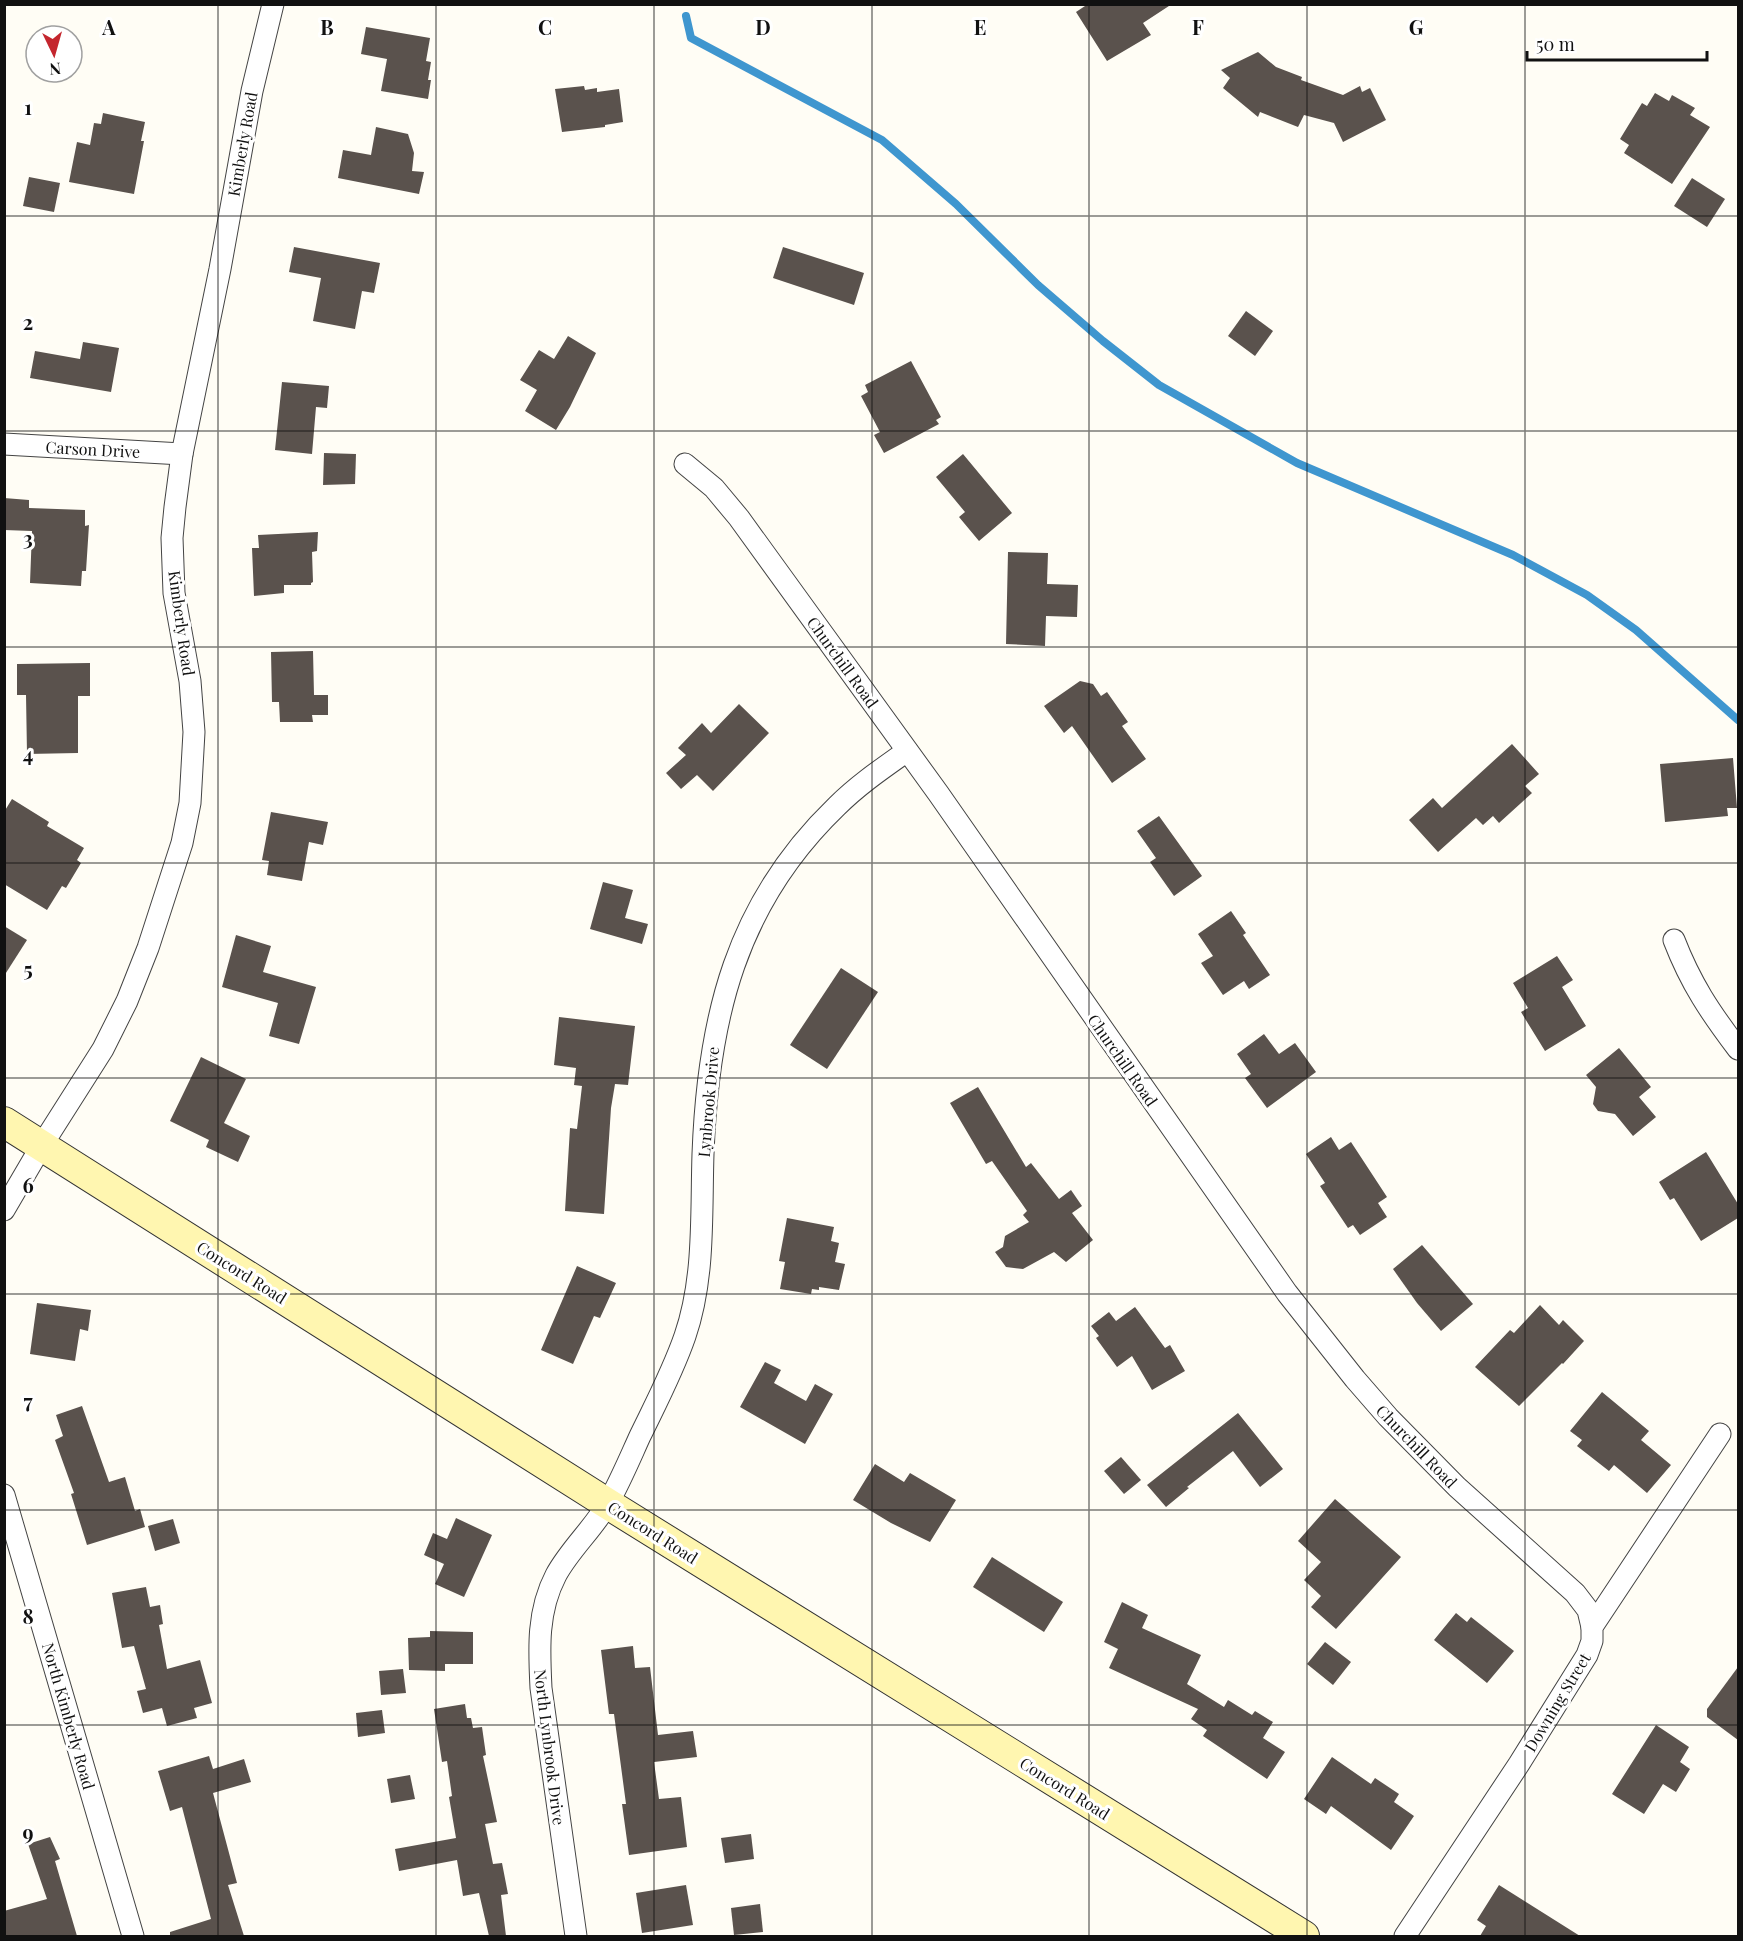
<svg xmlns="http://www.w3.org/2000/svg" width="1743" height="1941" font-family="'Playfair Display',serif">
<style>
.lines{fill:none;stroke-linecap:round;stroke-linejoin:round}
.stream{stroke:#3f96cf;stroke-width:8}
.building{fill:#5a524d}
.street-casing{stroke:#444;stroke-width:23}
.secondary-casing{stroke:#333;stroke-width:32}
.street{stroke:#fff;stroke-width:21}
.secondary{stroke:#fff6b0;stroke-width:30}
.grid{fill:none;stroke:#111;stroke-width:1.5;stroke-opacity:0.55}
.labels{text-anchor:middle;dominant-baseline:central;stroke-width:6;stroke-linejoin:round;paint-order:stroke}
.street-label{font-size:16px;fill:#111;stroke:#fff}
.grid-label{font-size:20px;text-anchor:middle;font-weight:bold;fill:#111;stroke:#fff;stroke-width:6;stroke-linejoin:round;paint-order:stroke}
</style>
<rect width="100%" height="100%" fill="#fffdf5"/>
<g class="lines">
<path class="stream" d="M 686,16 L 691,38 L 882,140 L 956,204 L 1038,285 L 1103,341 L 1159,385 L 1297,463 L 1513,555 L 1587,595 L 1636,630 L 1738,720"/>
</g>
<g class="building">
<path d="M 1088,4 L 1172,4 L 1143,23 L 1151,35 L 1107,61 L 1076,12 Z"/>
<path d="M 366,27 L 430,38 L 426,61 L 431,62 L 428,80 L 431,80 L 428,99 L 381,91 L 387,59 L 361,54 Z"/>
<path d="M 1258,52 L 1276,67 L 1302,77 L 1301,80 L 1343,95 L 1360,86 L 1362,92 L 1370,88 L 1386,120 L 1343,142 L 1334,123 L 1304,115 L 1298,127 L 1260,112 L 1258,117 L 1223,88 L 1230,78 L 1221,70 Z"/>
<path d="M 584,86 L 585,90 L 597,88 L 597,92 L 619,89 L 623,122 L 605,125 L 605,127 L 562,132 L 555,89 Z"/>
<path d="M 1655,93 L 1669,101 L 1672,95 L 1695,108 L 1690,115 L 1710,127 L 1672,184 L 1624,153 L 1629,145 L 1620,139 L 1642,103 L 1647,106 Z"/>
<path d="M 103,113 L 145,122 L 141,141 L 144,141 L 134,194 L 69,182 L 77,142 L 90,145 L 94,123 L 101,124 Z"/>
<path d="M 376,127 L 408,134 L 414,153 L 412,171 L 424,172 L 419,194 L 338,178 L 343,150 L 371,155 Z"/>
<path d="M 29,177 L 60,183 L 54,212 L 23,206 Z"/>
<path d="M 1692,178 L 1725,199 L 1707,227 L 1674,206 Z"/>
<path d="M 294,247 L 380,263 L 374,293 L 362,291 L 355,329 L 313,321 L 321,278 L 289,272 Z"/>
<path d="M 783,247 L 864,273 L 854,305 L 773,278 Z"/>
<path d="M 1246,311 L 1273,331 L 1255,356 L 1228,336 Z"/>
<path d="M 568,336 L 596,353 L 570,407 L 556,430 L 525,411 L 537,390 L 520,380 L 539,350 L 554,359 Z"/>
<path d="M 83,342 L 119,348 L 111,392 L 30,378 L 35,351 L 80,359 Z"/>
<path d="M 911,361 L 941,417 L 936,420 L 939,424 L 884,453 L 874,435 L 880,432 L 861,396 L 868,392 L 865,385 Z"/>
<path d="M 282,382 L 329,386 L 327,408 L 316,407 L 312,454 L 275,450 Z"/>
<path d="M 324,453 L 356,454 L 355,484 L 323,485 Z"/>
<path d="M 963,454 L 1012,513 L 979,541 L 959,517 L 965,512 L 936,477 Z"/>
<path d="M 4,498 L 29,500 L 29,508 L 85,510 L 85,526 L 89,525 L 86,571 L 82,571 L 81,586 L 30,583 L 32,531 L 4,530 Z"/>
<path d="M 318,532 L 317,551 L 312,552 L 313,582 L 311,583 L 311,585 L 284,585 L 284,593 L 254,596 L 252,548 L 259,548 L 258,535 Z"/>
<path d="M 1008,552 L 1048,553 L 1047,584 L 1078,585 L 1077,617 L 1046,616 L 1045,646 L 1006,644 Z"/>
<path d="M 313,651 L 314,695 L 328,695 L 328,715 L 312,715 L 313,722 L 280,722 L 279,702 L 272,702 L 271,652 Z"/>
<path d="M 90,663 L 90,696 L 78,696 L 78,753 L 27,754 L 26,695 L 17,695 L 17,664 Z"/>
<path d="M 1080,681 L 1093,684 L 1101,696 L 1107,692 L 1128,722 L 1122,726 L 1146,759 L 1112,783 L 1072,726 L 1064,733 L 1044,706 Z"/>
<path d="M 739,704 L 769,733 L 713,791 L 697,775 L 681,789 L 666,773 L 686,755 L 678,748 L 702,723 L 711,733 Z"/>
<path d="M 1512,744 L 1539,774 L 1525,786 L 1532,793 L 1499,823 L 1493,816 L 1483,825 L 1476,818 L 1438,852 L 1409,820 L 1433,798 L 1442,808 Z"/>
<path d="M 1733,758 L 1737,808 L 1727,808 L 1728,816 L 1665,822 L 1660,764 Z"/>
<path d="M 12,799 L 49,822 L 47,826 L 84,848 L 77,860 L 81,863 L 66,888 L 62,886 L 47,910 L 4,884 L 4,812 Z"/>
<path d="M 271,812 L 328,822 L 323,845 L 309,842 L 302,881 L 267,875 L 269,861 L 262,860 Z"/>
<path d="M 1159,816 L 1202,876 L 1174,896 L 1150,862 L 1156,858 L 1137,831 Z"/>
<path d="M 603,882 L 633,890 L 625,918 L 648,924 L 642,944 L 590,929 Z"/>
<path d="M 1231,911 L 1246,933 L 1243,935 L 1270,975 L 1249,989 L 1244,981 L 1223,995 L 1201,963 L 1213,956 L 1198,934 Z"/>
<path d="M 4,926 L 27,940 L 4,976 Z"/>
<path d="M 236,935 L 271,946 L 263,972 L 316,987 L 299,1044 L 269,1036 L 278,1003 L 222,987 Z"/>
<path d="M 1557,956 L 1573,980 L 1562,987 L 1586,1026 L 1545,1051 L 1521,1012 L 1528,1008 L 1513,983 Z"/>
<path d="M 841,968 L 878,992 L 827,1069 L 790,1045 Z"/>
<path d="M 559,1017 L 635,1026 L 628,1085 L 615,1084 L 611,1108 L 604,1214 L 565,1211 L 570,1128 L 577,1129 L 582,1086 L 574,1085 L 576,1068 L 554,1065 Z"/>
<path d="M 1264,1034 L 1279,1054 L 1295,1043 L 1316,1072 L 1267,1108 L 1245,1078 L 1251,1074 L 1237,1054 Z"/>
<path d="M 1619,1048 L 1651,1087 L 1639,1097 L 1656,1117 L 1633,1136 L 1615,1114 L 1598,1111 L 1593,1104 L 1596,1087 L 1586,1075 Z"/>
<path d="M 201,1057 L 246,1079 L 224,1123 L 250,1136 L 238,1162 L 206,1147 L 209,1140 L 170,1121 Z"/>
<path d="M 978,1087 L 1026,1167 L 1031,1163 L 1059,1199 L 1071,1190 L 1082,1206 L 1072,1213 L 1093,1240 L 1066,1262 L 1054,1252 L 1023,1269 L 1006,1267 L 995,1252 L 1003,1247 L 1005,1236 L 1029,1222 L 1023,1215 L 1027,1211 L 992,1161 L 986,1164 L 950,1103 Z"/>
<path d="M 1331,1137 L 1339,1150 L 1351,1142 L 1387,1197 L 1378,1203 L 1387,1217 L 1360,1235 L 1353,1225 L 1348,1228 L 1320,1186 L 1325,1183 L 1306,1154 Z"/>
<path d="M 1706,1152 L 1738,1204 L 1738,1218 L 1701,1241 L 1674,1198 L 1670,1200 L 1659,1182 Z"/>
<path d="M 787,1218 L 834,1227 L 831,1241 L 839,1243 L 835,1262 L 845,1264 L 839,1290 L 819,1287 L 819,1290 L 812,1289 L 811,1294 L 780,1289 L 785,1262 L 779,1261 Z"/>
<path d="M 1422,1245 L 1473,1304 L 1441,1331 L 1417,1303 L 1393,1269 Z"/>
<path d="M 577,1266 L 616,1283 L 600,1318 L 594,1316 L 573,1364 L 541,1350 Z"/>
<path d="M 37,1303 L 91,1310 L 88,1331 L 80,1329 L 75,1361 L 30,1354 Z"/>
<path d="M 1540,1305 L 1559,1325 L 1563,1320 L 1584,1341 L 1563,1364 L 1562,1363 L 1519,1406 L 1475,1367 L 1510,1330 L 1514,1333 Z"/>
<path d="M 1135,1307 L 1165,1348 L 1170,1345 L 1185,1371 L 1152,1390 L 1132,1356 L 1117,1367 L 1096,1338 L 1099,1336 L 1091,1326 L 1109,1312 L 1116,1321 Z"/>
<path d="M 765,1362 L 781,1370 L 774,1383 L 806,1401 L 815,1384 L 833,1394 L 805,1444 L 740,1407 Z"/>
<path d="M 1602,1392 L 1649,1431 L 1641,1440 L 1671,1465 L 1647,1493 L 1614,1465 L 1609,1471 L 1577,1446 L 1582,1440 L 1570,1431 Z"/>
<path d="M 82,1406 L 109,1482 L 125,1477 L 135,1511 L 140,1509 L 145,1527 L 87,1545 L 71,1494 L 74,1493 L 55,1440 L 63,1436 L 56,1415 Z"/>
<path d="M 1238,1413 L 1283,1469 L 1260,1487 L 1233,1451 L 1187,1487 L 1189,1488 L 1166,1507 L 1147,1485 Z"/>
<path d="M 1121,1457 L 1141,1480 L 1124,1494 L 1104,1471 Z"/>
<path d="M 875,1464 L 904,1482 L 910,1473 L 956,1500 L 930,1542 L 891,1523 L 853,1500 Z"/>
<path d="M 1335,1499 L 1401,1557 L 1336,1629 L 1311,1607 L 1321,1596 L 1304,1580 L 1321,1562 L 1298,1541 Z"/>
<path d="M 456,1518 L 492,1535 L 464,1597 L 435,1584 L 444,1564 L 424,1555 L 433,1533 L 447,1539 Z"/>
<path d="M 173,1519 L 180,1543 L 155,1551 L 148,1526 Z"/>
<path d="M 992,1557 L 1063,1602 L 1044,1632 L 973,1587 Z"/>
<path d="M 146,1587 L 150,1607 L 160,1605 L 163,1624 L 159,1625 L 167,1669 L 200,1660 L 212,1703 L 194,1708 L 197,1718 L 167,1726 L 162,1708 L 143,1713 L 137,1691 L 146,1689 L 134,1646 L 122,1648 L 112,1593 Z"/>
<path d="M 1122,1602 L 1148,1615 L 1142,1628 L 1201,1655 L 1187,1684 L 1224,1707 L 1228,1700 L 1252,1715 L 1255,1711 L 1273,1722 L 1263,1738 L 1285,1752 L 1267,1779 L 1203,1736 L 1207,1730 L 1191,1719 L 1198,1709 L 1109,1668 L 1118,1649 L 1104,1642 Z"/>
<path d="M 1456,1613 L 1467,1622 L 1471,1617 L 1514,1651 L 1487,1683 L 1434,1640 Z"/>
<path d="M 430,1631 L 473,1632 L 473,1664 L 445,1664 L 445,1671 L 409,1670 L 408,1638 L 430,1637 Z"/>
<path d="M 1325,1642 L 1351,1662 L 1333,1685 L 1307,1664 Z"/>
<path d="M 633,1646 L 635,1668 L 650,1667 L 658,1735 L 693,1731 L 697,1757 L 654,1762 L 659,1799 L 681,1797 L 687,1847 L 629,1855 L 622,1804 L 626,1804 L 614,1714 L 609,1714 L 601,1650 Z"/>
<path d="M 1738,1667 L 1738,1740 L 1707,1717 L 1707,1709 Z"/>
<path d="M 403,1669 L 406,1693 L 381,1695 L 379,1671 Z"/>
<path d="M 465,1704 L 467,1718 L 471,1718 L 473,1728 L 482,1727 L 486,1755 L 483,1756 L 497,1822 L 485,1824 L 493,1864 L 502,1863 L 508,1894 L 501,1895 L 506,1936 L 489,1936 L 479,1893 L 463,1896 L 457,1860 L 399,1871 L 395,1849 L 456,1838 L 449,1797 L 452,1796 L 447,1761 L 442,1762 L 434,1709 Z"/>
<path d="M 382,1710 L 385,1733 L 358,1737 L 356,1713 Z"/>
<path d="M 1656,1725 L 1689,1747 L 1680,1762 L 1690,1769 L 1676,1792 L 1663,1784 L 1644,1814 L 1612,1794 Z"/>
<path d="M 209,1756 L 213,1769 L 244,1759 L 251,1782 L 213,1793 L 237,1883 L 228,1885 L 244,1936 L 170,1936 L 170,1932 L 211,1919 L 182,1807 L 170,1811 L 158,1771 Z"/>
<path d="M 1332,1757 L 1371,1784 L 1375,1778 L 1399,1794 L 1394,1802 L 1414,1816 L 1391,1850 L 1331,1806 L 1326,1814 L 1304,1799 Z"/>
<path d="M 410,1775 L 415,1799 L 391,1803 L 387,1779 Z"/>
<path d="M 751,1834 L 754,1859 L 725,1863 L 721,1838 Z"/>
<path d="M 50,1837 L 60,1859 L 55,1861 L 77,1936 L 4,1936 L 4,1911 L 47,1899 L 28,1844 Z"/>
<path d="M 686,1885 L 693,1925 L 642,1933 L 636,1893 Z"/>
<path d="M 1499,1885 L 1580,1936 L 1480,1936 L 1486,1926 L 1477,1920 Z"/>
<path d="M 760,1904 L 763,1932 L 734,1935 L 731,1908 Z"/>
</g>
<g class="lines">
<defs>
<g id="street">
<path d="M 4,444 L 182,454"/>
<path d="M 685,464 L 714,488 L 739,518 L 938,793 L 1287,1293 L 1355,1379 L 1388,1417 L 1457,1487 L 1575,1593 L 1588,1610 L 1592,1627"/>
<path d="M 1674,940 C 1691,984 1710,1012 1738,1049"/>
<path d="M 4,1210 L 42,1145 L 103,1049 L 127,1001 L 148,948 L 182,843 L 190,803 L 194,732 L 190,681 L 174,593 L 172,538 L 175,507 L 182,454 L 220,269 L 252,91 L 273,4"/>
<path d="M 4,1495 L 133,1936"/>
<path d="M 576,1936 L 541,1688 C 539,1649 537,1611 556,1575 C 570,1549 594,1528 608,1503 C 620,1482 630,1458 640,1436 C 656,1403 673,1371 685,1336 C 705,1278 701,1214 703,1154 C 708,1018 736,903 837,806 C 858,785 883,768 907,751"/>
<path d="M 1405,1936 L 1519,1764 L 1587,1655 L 1592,1641 L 1592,1627 L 1720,1434"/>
</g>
<path id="secondary" d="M 4,1122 L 608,1504 L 1304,1936"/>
</defs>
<use href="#street" class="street-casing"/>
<use href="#secondary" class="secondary-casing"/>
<use href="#street" class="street"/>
<use href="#secondary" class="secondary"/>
</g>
<path class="grid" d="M 218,4 L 218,1936M 436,4 L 436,1936M 654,4 L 654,1936M 872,4 L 872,1936M 1089,4 L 1089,1936M 1307,4 L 1307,1936M 1525,4 L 1525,1936M 4,216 L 1738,216M 4,431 L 1738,431M 4,647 L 1738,647M 4,863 L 1738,863M 4,1078 L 1738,1078M 4,1294 L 1738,1294M 4,1510 L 1738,1510M 4,1725 L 1738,1725"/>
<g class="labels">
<g class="street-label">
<text transform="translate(242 144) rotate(-80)">Kimberly Road</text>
<text transform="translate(93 449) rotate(3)">Carson Drive</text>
<text transform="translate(182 623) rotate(82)">Kimberly Road</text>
<text transform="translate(843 662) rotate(54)">Churchill Road</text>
<text transform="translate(1123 1060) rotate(55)">Churchill Road</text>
<text transform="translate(708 1102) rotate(-85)">Lynbrook Drive</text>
<text transform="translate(242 1272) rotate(32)">Concord Road</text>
<text transform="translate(1417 1446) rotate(46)">Churchill Road</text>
<text transform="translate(653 1532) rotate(32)">Concord Road</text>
<text transform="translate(1557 1702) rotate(-59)">Downing Street</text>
<text transform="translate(69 1716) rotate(74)">North Kimberly Road</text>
<text transform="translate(550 1747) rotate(83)">North Lynbrook Drive</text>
<text transform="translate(1065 1788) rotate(32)">Concord Road</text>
</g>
</g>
<g class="grid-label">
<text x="109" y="35">A</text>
<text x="327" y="35">B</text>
<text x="545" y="35">C</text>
<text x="763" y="35">D</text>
<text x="980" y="35">E</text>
<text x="1198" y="35">F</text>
<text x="1416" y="35">G</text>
<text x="28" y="115">1</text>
<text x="28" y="330">2</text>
<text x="28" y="546">3</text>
<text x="28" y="762">4</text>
<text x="28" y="977">5</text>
<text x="28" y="1193">6</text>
<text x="28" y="1409">7</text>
<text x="28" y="1624">8</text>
<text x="28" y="1840">9</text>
</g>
<rect width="1743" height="1941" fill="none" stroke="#111111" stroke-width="12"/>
<g transform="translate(54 54) rotate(175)"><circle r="28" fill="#ffffff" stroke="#a0a0a0" stroke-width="1.5"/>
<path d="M0-4.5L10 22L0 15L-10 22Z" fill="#c4262e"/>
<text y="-9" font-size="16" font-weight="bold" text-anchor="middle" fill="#111111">N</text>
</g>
<path d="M1527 51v9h180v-9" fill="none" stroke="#111111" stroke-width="3"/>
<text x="1536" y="51" font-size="18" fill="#111111" stroke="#ffffff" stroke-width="4.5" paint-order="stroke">50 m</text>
</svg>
